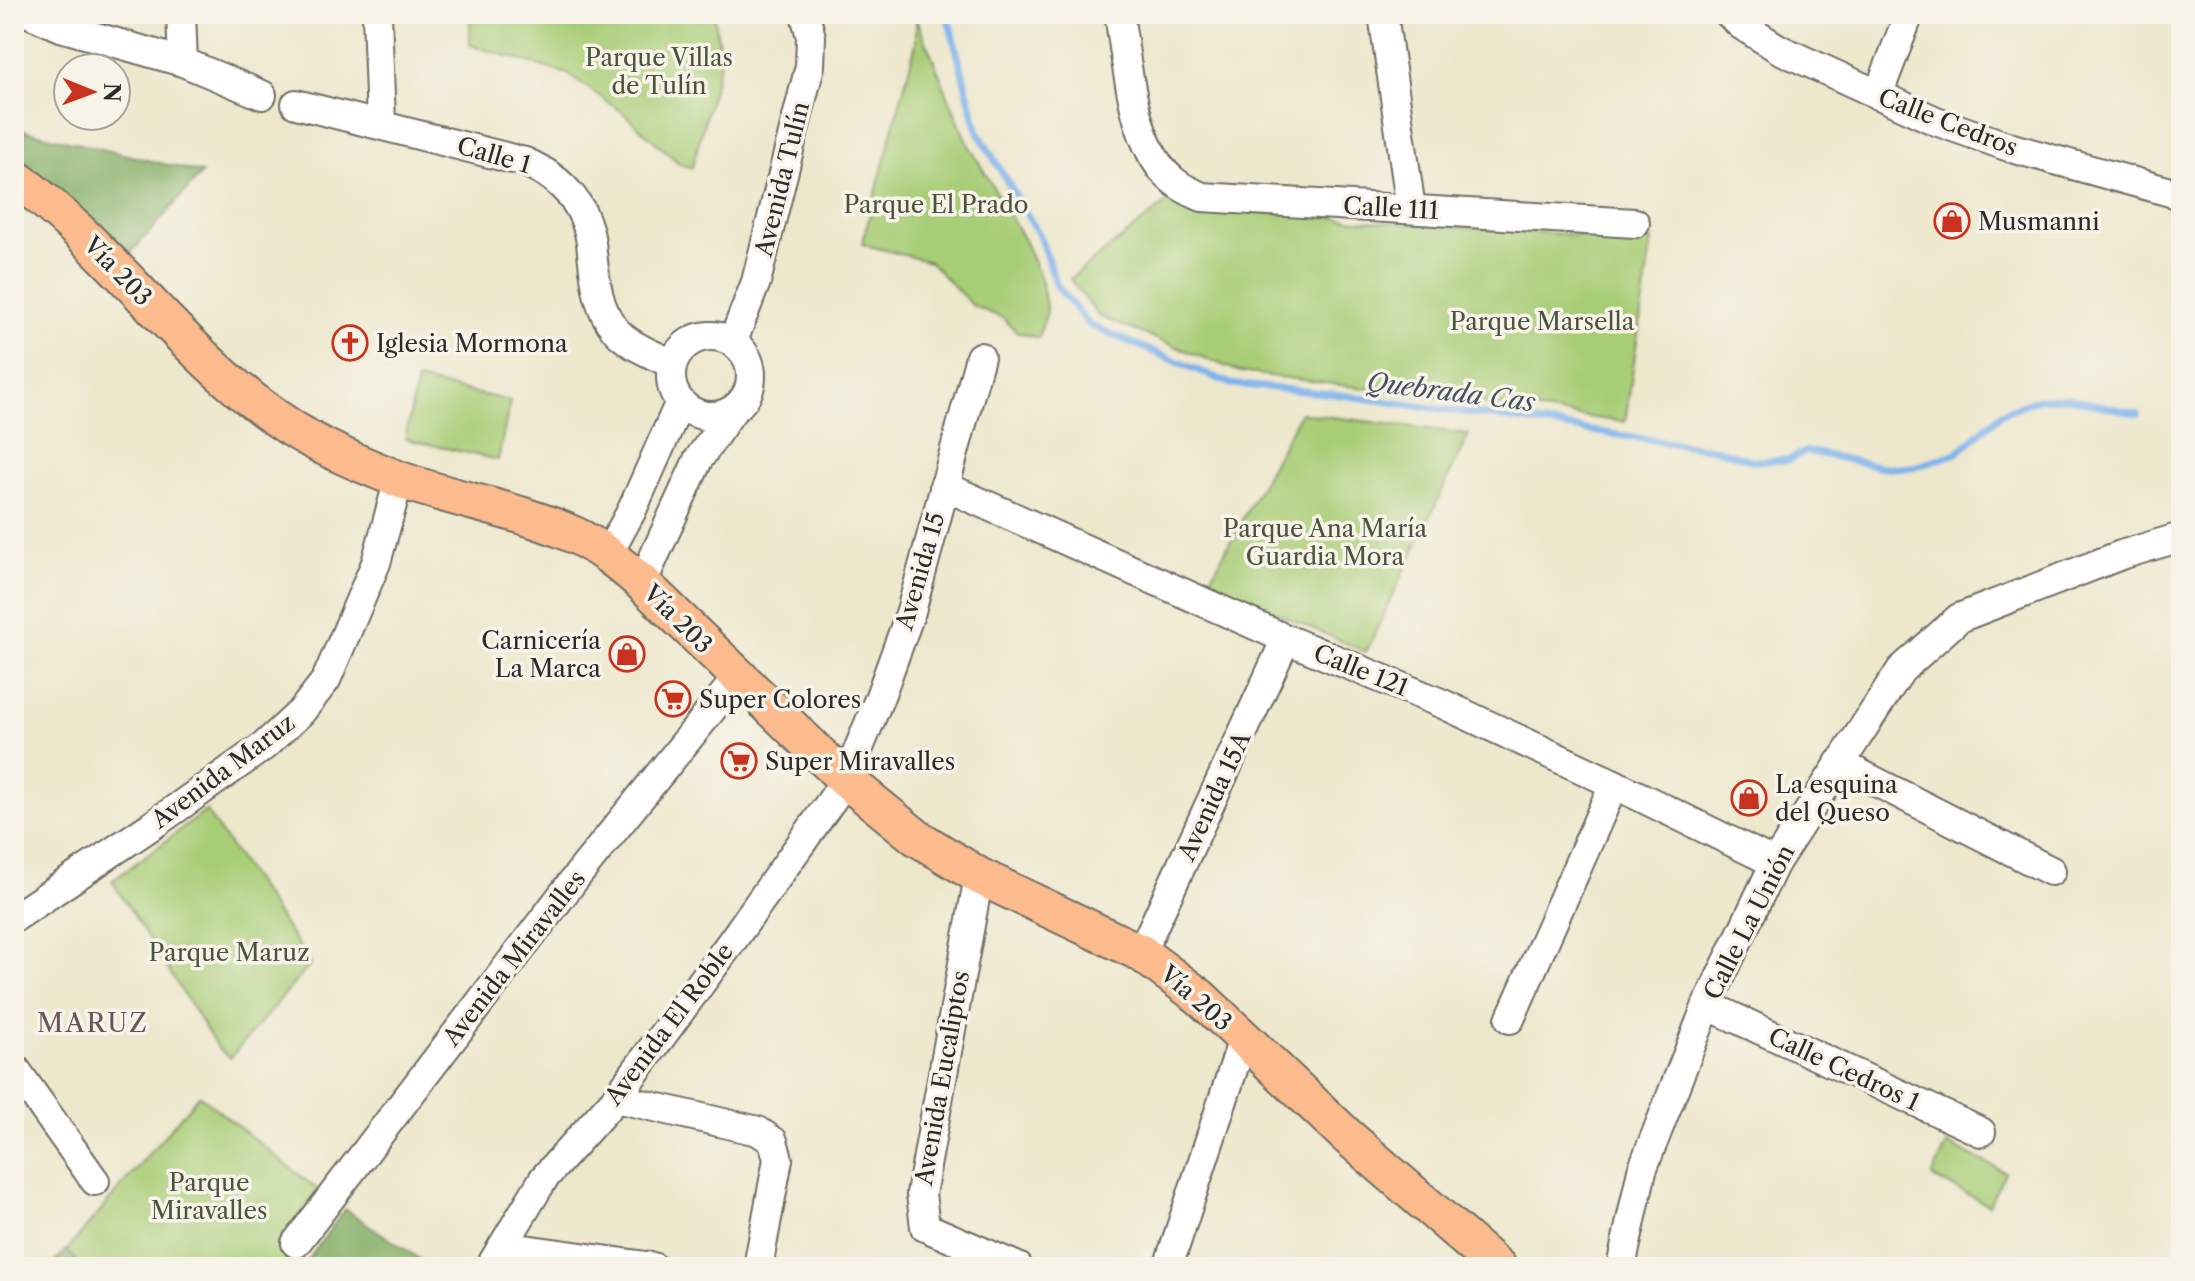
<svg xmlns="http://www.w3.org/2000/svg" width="2195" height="1281" font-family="'Libre Caslon Text',serif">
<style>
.green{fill:#a8cd77;stroke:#6a7c51;stroke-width:2}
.forest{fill:#86b068;stroke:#586e4a;stroke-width:2}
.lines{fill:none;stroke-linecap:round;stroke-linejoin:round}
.stream{stroke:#7fb3ec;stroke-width:7}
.minor-casing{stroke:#6f6d63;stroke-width:32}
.major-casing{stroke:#6f6d63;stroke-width:40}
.minor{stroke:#fff;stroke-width:28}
.major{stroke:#fbbb8d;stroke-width:36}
.labels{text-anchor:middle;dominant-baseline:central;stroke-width:7;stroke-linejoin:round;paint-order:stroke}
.park-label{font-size:24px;fill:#4a543e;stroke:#f7f3e8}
.street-label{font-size:24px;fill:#2b2b2b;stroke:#f7f3e8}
.poi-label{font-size:24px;fill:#2b2b2b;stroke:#f7f3e8;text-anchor:start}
.water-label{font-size:26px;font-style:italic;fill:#445465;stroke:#f7f3e8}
.neighbourhood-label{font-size:26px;letter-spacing:2px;fill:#6c535c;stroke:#f7f3e8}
</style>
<rect width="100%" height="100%" fill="#f7f3e8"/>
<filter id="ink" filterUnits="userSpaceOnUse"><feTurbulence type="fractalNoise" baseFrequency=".0125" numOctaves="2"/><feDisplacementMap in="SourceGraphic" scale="16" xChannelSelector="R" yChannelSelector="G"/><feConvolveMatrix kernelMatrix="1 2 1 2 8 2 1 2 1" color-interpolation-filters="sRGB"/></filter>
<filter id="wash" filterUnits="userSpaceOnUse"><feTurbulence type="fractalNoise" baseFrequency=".006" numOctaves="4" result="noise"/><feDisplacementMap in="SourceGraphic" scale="32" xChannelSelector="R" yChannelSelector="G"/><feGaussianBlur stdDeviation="1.8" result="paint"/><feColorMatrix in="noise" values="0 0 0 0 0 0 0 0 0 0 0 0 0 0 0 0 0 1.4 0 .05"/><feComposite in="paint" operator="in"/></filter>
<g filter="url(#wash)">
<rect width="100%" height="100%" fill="#ede7cc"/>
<g class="green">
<path d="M 470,14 L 714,14 L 721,59 L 692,168 L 680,164 L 622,112 L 568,74 L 470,45 Z"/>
<path d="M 916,17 L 966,140 L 1025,242 L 1041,279 L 1047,312 L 1038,338 L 1017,332 L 1003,318 L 973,306 L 930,262 L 862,244 L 916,43 Z"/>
<path d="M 1166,203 L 1406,224 L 1652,240 L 1625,422 L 1240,372 L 1098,316 L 1070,279 Z"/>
<path d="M 417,380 L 510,401 L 498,460 L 405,439 Z"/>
<path d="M 1300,413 L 1469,434 L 1366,652 L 1208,583 Z"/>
<path d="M 206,811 L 311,964 L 230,1058 L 217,1047 L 112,881 Z"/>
<path d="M 199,1095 L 318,1190 L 277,1248 L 300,1267 L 82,1267 L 67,1250 Z"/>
<path d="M 1947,1144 L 2005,1172 L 1989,1205 L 1932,1177 Z"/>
</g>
<g class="forest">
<path d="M 14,128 L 202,173 L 131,253 L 14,153 Z"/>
<path d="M 345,1209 L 431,1267 L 303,1267 Z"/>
<path d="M 67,1250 L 82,1267 L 50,1267 Z"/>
</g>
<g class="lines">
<path class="stream" d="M 947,14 L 978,132 L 1039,235 L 1057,286 L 1089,325 L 1231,384 L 1333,394 L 1511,419 L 1719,450 L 1754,461 L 1788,460 L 1807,451 L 1887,468 L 1914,467 L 1957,453 L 2002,413 L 2038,399 L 2068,398 L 2138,414"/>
</g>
</g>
<g filter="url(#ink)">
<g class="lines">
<defs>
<g id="minor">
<path d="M 31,14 L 61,27 L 183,62 L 262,95"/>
<path d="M 181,14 L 183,62"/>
<path d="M 377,14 L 381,124"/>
<path d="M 1119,14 C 1128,66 1132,154 1179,185 C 1186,190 1194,193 1202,197 L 1635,223"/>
<path d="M 1383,14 L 1411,209"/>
<path d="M 1729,14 L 1741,25 L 1779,49 L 1936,121 L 2012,148 L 2181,195"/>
<path d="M 1878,95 L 1909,14"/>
<path d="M 296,104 L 525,162 C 564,179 589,208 592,252 C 595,278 597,307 614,328 C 628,346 653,354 672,364"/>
<circle cx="711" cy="376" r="40"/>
<path d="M 733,341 L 756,282 L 810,66 L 811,37 L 805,14"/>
<path d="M 944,486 L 1286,639 L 1443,704 L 1614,784 L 1775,863"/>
<path d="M 608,554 L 631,512 L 680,402"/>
<path d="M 642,583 L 698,460 L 732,411"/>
<path d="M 1839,763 L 2051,871"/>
<path d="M 979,876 L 921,1194 L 925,1227 L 1018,1267"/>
<path d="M 14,918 L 157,822 L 264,746 L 301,712 L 326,680 L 376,563 L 399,479"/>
<path d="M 1141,953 L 1286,639"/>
<path d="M 1707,1005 L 1981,1132"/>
<path d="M 1510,1019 L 1614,784"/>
<path d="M 14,1067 L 95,1181"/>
<path d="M 616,1098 L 758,1131 L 773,1141 L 778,1159 L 758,1267"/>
<path d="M 296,1243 L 573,881 L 738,677"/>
<path d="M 503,1246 L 653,1267"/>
<path d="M 490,1267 L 544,1178 L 616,1098 L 732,941 L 846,780 L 879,699 L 911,611 L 980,357"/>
<path d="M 1168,1267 L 1243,1039"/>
<path d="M 1621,1267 L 1642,1170 L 1707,1005 L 1775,863 L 1901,670 L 1959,618 L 2121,555 L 2181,537"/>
</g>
<path id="major" d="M 14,177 C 123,255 195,377 315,442 C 341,456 370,468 398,479 C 455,500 516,509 572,534 C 599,546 620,564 642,583 L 846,780 L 916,837 L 979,876 L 1141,953 L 1200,997 L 1347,1136 L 1498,1267"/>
</defs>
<use href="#minor" class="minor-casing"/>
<use href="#major" class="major-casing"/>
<use href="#minor" class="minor"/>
<use href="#major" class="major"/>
</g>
</g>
<defs>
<symbol id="shop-ring" viewBox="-11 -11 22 22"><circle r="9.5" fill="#f7f3e8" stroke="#c8321e" stroke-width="1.5"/><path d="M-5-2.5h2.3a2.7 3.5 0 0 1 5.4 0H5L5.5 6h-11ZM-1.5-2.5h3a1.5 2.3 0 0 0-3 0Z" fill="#c8321e"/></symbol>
<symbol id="church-ring" viewBox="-11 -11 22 22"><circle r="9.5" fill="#f7f3e8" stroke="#c8321e" stroke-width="1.5"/><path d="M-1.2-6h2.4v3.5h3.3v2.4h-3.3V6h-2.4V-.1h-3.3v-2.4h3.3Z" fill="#c8321e"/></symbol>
<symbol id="supermarket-ring" viewBox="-11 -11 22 22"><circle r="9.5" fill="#f7f3e8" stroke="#c8321e" stroke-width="1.5"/><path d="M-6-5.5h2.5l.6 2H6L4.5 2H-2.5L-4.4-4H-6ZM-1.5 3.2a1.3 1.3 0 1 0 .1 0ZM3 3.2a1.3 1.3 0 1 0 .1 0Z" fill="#c8321e"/></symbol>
</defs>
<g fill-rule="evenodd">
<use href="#shop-ring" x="1932" y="201" width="40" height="40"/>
<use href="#church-ring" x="330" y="323" width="40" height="40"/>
<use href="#shop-ring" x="607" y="634" width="40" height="40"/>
<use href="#supermarket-ring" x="653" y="679" width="40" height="40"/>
<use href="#supermarket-ring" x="719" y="741" width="40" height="40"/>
<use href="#shop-ring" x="1729" y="778" width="40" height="40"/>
</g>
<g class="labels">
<g class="park-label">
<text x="659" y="57">Parque Villas<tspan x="659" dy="28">de Tulín</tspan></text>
<text x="936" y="204">Parque El Prado</text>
<text x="1542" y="321">Parque Marsella</text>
<text x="1325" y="528">Parque Ana María<tspan x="1325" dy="28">Guardia Mora</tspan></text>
<text x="229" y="952">Parque Maruz</text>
<text x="209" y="1182">Parque<tspan x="209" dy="28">Miravalles</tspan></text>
</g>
<g class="street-label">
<text transform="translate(1948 122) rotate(21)">Calle Cedros</text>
<text transform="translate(494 155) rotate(16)">Calle 1</text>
<text transform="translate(782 179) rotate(-76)">Avenida Tulín</text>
<text transform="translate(1391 208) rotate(3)">Calle 111</text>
<text transform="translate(118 271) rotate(46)">Vía 203</text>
<text transform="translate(920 571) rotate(-74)">Avenida 15</text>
<text transform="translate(678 619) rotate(45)">Vía 203</text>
<text transform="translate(1361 670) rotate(22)">Calle 121</text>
<text transform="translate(223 771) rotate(-37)">Avenida Maruz</text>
<text transform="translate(1214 796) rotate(-65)">Avenida 15A</text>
<text transform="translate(1749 922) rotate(-63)">Calle La Unión</text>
<text transform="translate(514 958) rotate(-52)">Avenida Miravalles</text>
<text transform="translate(1196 998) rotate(41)">Vía 203</text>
<text transform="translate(669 1024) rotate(-53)">Avenida El Roble</text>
<text transform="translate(1844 1069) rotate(25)">Calle Cedros 1</text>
<text transform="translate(942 1078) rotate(-80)">Avenida Eucaliptos</text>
</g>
<g class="poi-label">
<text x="1978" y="221">Musmanni</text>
<text x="376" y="343">Iglesia Mormona</text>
<text x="601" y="640" text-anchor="end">Carnicería<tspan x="601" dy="28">La Marca</tspan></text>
<text x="699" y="699">Super Colores</text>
<text x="765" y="761">Super Miravalles</text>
<text x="1775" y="784">La esquina<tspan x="1775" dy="28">del Queso</tspan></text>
</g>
<g class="water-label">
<text transform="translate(1451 392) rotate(7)">Quebrada Cas</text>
</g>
<g class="neighbourhood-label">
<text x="93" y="1023">MARUZ</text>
</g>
</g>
<rect width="2195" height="1281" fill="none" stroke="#f7f3e8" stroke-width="48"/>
<g transform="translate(92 92) rotate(91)"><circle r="38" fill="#f7f3e8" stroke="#a5a39c" stroke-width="2"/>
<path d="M0-6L14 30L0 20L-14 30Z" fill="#c8321e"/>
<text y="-12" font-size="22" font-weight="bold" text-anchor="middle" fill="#2b2b2b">N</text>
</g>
</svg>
